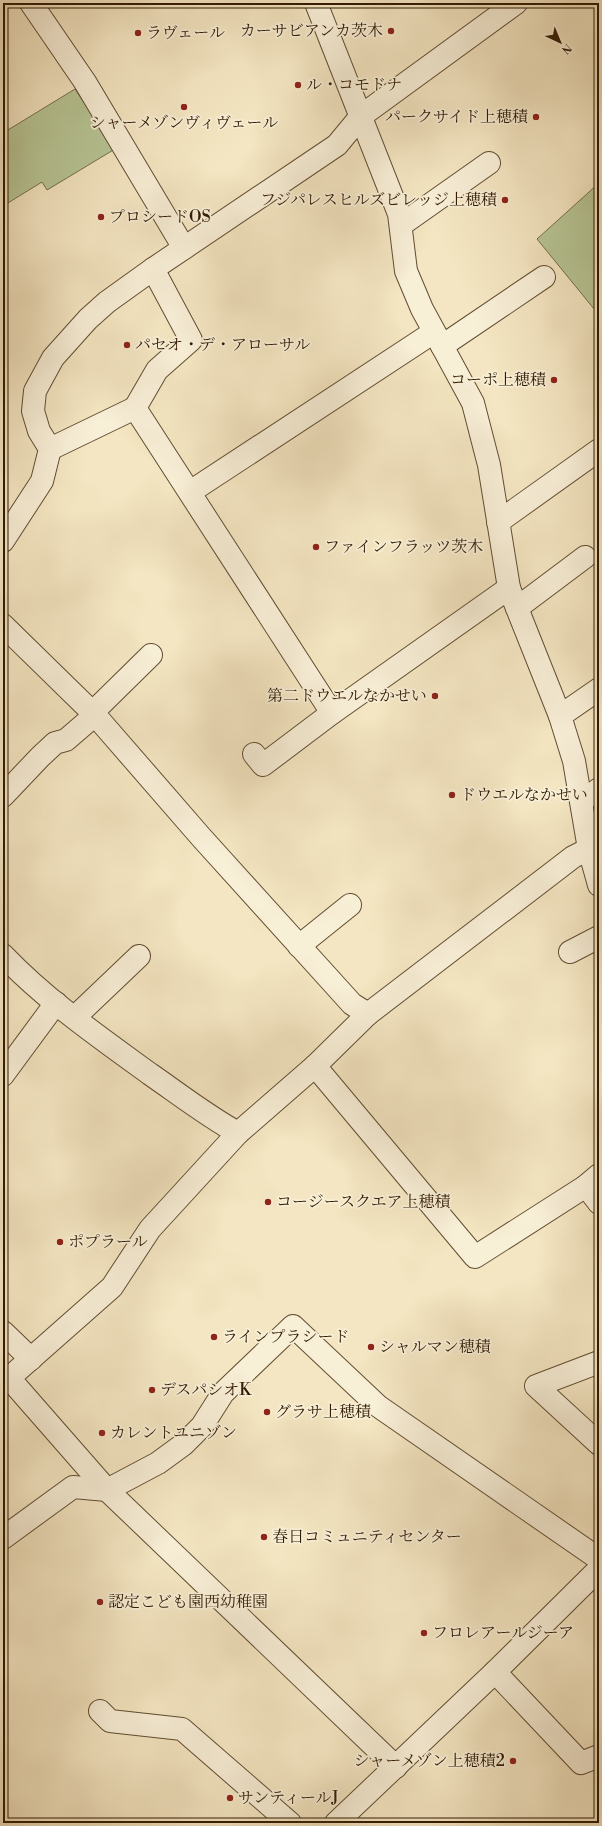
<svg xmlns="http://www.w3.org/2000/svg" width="602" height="1826" font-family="'Libre Bodoni','Noto Serif JP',serif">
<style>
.green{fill:#b8c696;stroke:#74704c}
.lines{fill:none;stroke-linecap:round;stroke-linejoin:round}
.minor-casing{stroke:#624d32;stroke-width:24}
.minor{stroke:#f8efd7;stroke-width:22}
.poi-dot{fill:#8f2418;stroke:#f8efd7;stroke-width:1.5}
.labels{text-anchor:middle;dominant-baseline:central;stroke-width:3.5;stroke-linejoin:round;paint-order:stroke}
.poi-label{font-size:16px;fill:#311a02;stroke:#f8efd7;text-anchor:start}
</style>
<rect width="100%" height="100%" fill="#f4e6c2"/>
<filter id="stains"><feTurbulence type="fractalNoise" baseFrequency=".005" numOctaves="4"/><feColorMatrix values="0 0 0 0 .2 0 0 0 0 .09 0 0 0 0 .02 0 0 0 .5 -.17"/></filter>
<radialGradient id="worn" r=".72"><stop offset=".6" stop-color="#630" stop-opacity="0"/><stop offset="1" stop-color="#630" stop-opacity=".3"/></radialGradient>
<g class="green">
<path d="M 75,89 L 115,149 L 47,190 L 42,182 L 3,206 L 3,133 Z"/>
<path d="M 599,183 L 599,315 L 537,239 Z"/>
</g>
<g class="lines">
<defs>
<g id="minor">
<path d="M 31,3 L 85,82 L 184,248"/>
<path d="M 316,3 L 399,214 L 406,271 L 422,309 L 473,403 L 489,465 L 509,588 L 560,716 L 574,761 L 589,849 L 599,885"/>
<path d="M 401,225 L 489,163"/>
<path d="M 442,346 L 544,277"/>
<path d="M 135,408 L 157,370 L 191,340 L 153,269"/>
<path d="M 50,449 L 135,408 L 332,713 L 509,588"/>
<path d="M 190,492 L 434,332"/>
<path d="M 498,522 L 599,450"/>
<path d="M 3,541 L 42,481 L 50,449 L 39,431 L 33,411 L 35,391 L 53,358 L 88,319 L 107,302 L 153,269 L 337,145 L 361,116 L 516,3"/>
<path d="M 517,608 L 585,557"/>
<path d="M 3,625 L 95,715 L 201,837 L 352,1004 L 368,1014"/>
<path d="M 93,712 L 151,655"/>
<path d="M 560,716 L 599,689"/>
<path d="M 254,754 L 263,765 L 332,713"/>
<path d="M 3,796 L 40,757 L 55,743 L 66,740 L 95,715"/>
<path d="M 582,801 L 599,789"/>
<path d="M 299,946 L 350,905"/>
<path d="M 570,952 L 599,937"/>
<path d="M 3,955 C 46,1000 99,1037 150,1074 C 179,1094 207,1116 238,1133 L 315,1066 L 368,1014 L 573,857 L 589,849"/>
<path d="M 75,1017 L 139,956"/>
<path d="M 315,1066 L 475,1257 L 586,1186 L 599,1175"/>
<path d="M 3,1075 L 56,1003"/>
<path d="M 586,1186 L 599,1203"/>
<path d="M 3,1332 L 31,1359"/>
<path d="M 599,1362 L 536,1386 L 599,1444"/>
<path d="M 107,1490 L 9,1378 L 112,1287 L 150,1229 L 238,1133"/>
<path d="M 3,1538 L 73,1487 L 107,1490"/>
<path d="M 495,1672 L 581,1763 L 599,1756"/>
<path d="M 100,1711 L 110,1721 L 182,1729 L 290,1823"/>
<path d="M 396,1767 L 107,1490 L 158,1463 L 184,1444 L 202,1426 L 223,1393 L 293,1326 L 378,1406 L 599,1559"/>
<path d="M 336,1823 L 495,1672 L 599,1569"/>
</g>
</defs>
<use href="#minor" class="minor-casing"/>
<use href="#minor" class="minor"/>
</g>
<g class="poi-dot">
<circle cx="391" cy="31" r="4"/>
<circle cx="138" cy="33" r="4"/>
<circle cx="298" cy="85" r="4"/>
<circle cx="184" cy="107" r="4"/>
<circle cx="536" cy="117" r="4"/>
<circle cx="505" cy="200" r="4"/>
<circle cx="101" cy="217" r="4"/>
<circle cx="127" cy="345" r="4"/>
<circle cx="554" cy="380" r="4"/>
<circle cx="316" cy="547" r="4"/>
<circle cx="435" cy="696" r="4"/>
<circle cx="452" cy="795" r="4"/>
<circle cx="268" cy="1202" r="4"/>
<circle cx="60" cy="1242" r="4"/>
<circle cx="214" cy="1337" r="4"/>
<circle cx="371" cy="1347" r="4"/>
<circle cx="152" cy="1390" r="4"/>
<circle cx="267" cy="1412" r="4"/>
<circle cx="102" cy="1433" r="4"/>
<circle cx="264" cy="1537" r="4"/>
<circle cx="100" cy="1602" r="4"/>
<circle cx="424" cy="1633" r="4"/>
<circle cx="513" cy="1761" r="4"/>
<circle cx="230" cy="1798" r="4"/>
</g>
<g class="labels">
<g class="poi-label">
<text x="383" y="31" text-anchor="end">カーサビアンカ茨木</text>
<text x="146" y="33">ラヴェール</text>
<text x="306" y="85">ル・コモドナ</text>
<text x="528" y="117" text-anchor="end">パークサイド上穂積</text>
<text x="184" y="123" text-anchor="middle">シャーメゾンヴィヴェール</text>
<text x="497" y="200" text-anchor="end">フジパレスヒルズビレッジ上穂積</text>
<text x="109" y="217">プロシードOS</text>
<text x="135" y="345">パセオ・デ・アローサル</text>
<text x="546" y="380" text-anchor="end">コーポ上穂積</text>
<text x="324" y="547">ファインフラッツ茨木</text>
<text x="427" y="696" text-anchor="end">第二ドウエルなかせい</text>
<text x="460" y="795">ドウエルなかせい</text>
<text x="276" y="1202">コージースクエア上穂積</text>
<text x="68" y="1242">ポプラール</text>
<text x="222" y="1337">ラインプラシード</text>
<text x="379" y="1347">シャルマン穂積</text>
<text x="160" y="1390">デスパシオK</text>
<text x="275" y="1412">グラサ上穂積</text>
<text x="110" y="1433">カレントユニゾン</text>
<text x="272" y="1537">春日コミュニティセンター</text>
<text x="108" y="1602">認定こども園西幼稚園</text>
<text x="432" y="1633">フロレアールジーア</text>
<text x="505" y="1761" text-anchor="end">シャーメゾン上穂積2</text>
<text x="238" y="1798">サンティールJ</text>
</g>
</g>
<rect width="602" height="1826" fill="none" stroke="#f4e6c2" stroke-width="16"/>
<rect x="4" y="4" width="594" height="1818" fill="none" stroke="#311a02" stroke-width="2"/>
<rect x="8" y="8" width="586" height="1810" fill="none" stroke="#311a02"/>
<g transform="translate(560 42) rotate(136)" stroke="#f8efd7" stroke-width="3" paint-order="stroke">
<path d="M0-3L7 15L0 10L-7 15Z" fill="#311a02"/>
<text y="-6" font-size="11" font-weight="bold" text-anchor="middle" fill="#311a02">N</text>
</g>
<rect width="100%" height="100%" filter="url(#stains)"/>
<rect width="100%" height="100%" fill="url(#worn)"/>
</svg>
